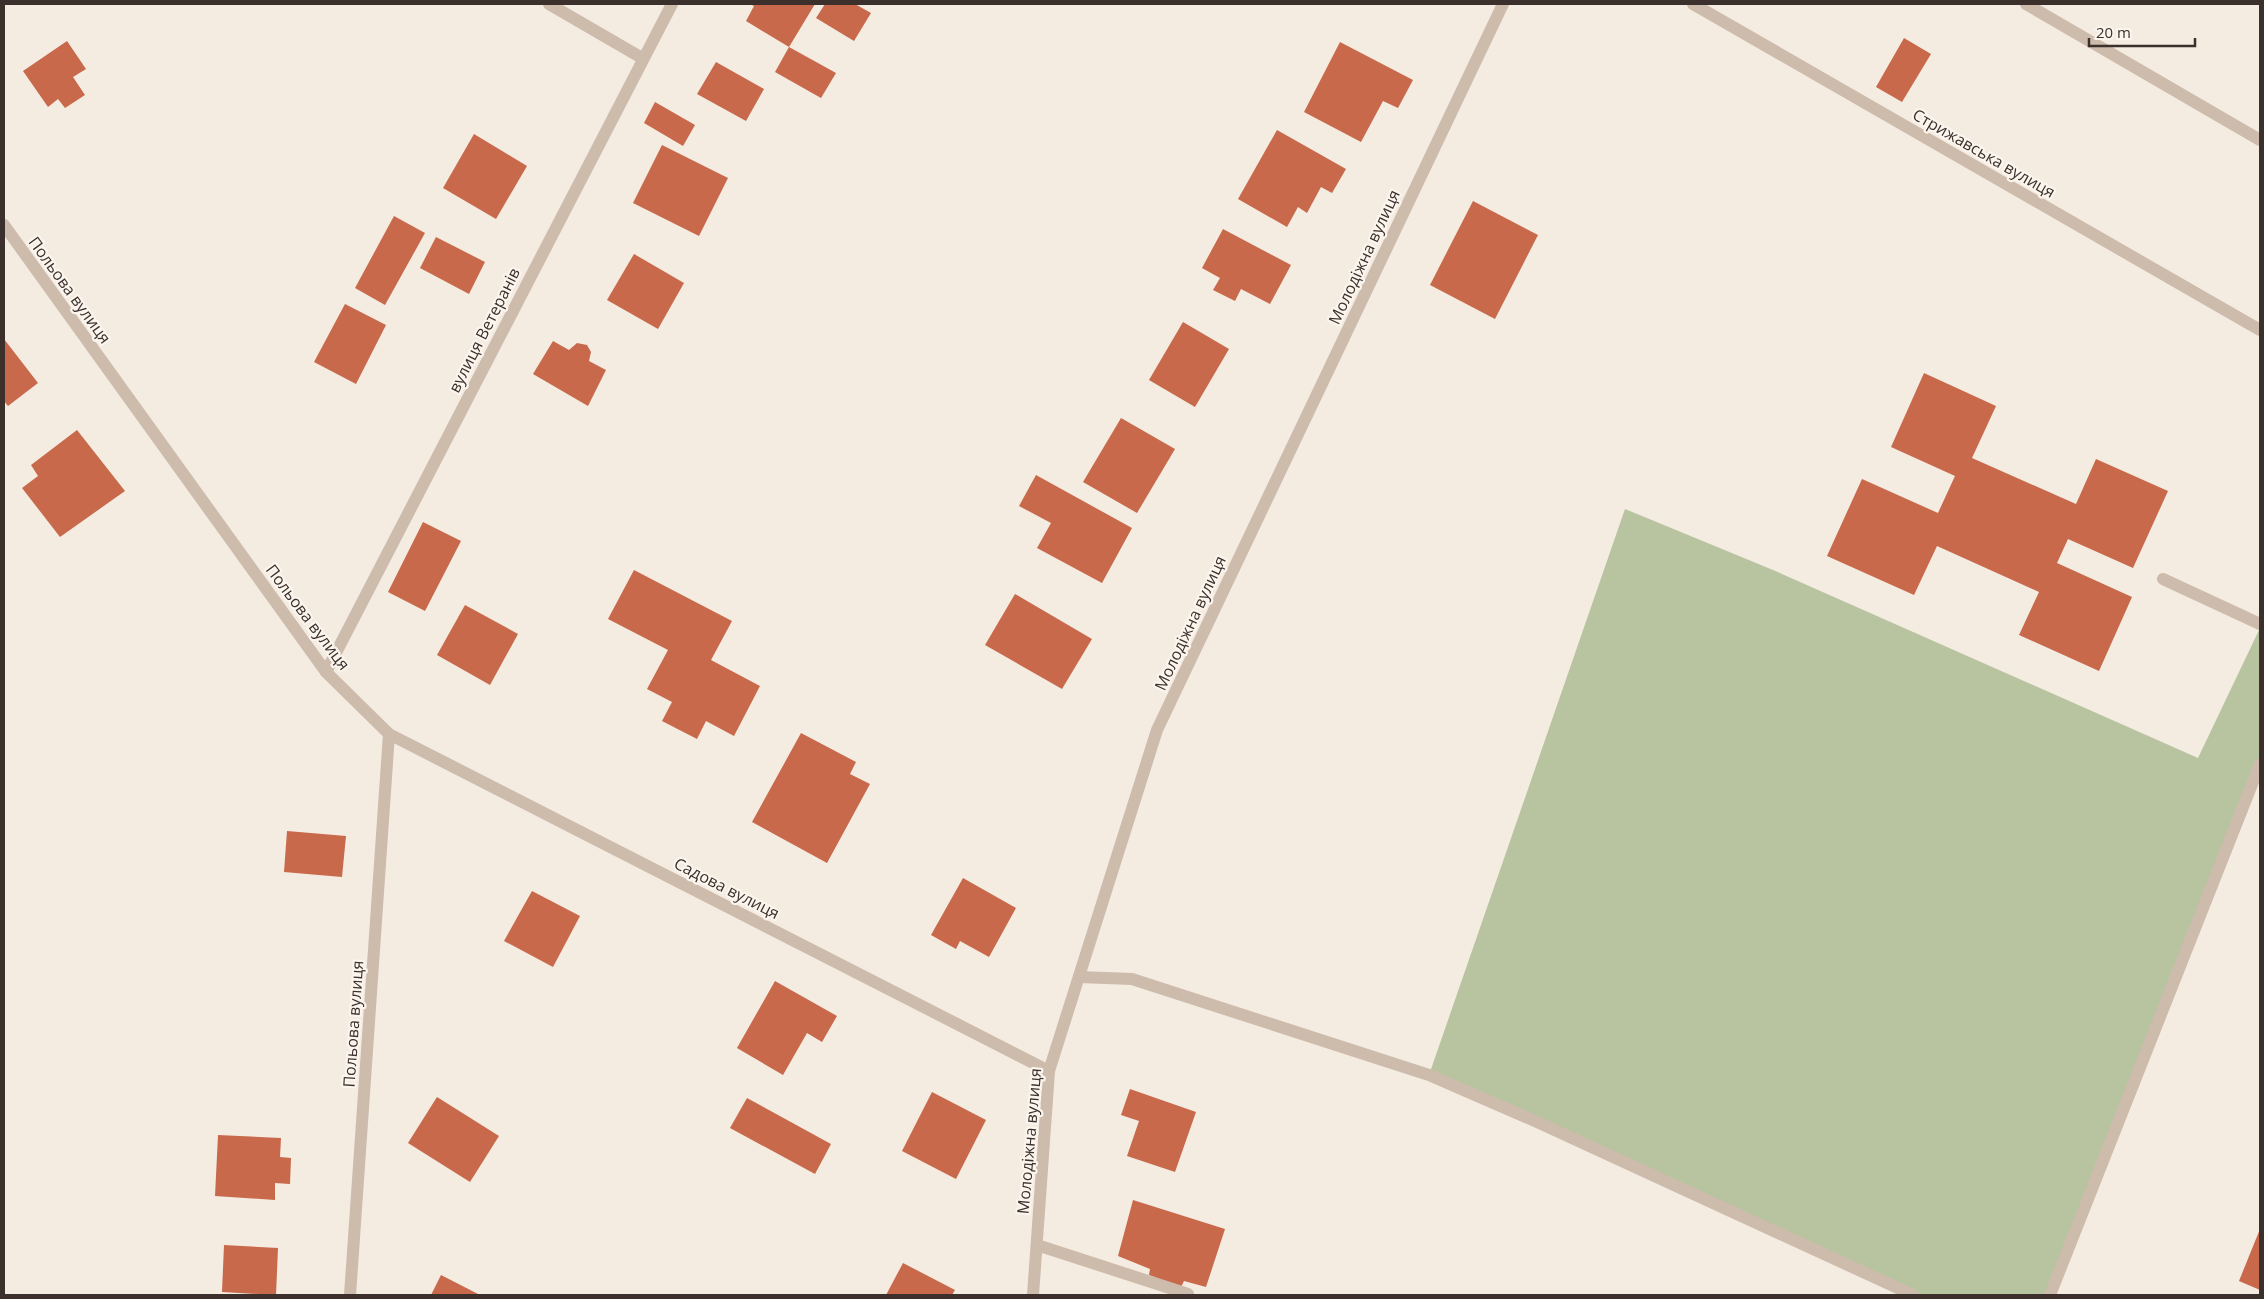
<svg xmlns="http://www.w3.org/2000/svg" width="2264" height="1299" font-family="'Open Sans',sans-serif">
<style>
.green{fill:#b8c4a0}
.building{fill:#c8694b}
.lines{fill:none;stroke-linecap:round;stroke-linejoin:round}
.minor{stroke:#cdbbac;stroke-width:12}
.labels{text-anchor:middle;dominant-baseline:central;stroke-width:4.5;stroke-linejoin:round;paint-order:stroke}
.street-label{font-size:16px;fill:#3b302b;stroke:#fbf5ee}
</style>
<rect width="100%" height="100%" fill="#f4ebe1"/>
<path class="green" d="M 1625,509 L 1773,570 L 2198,758 L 2260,628 L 2260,764 L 2050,1295 L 1913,1295 L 1429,1075 Z"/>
<g class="building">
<path d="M 750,4 L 815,4 L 789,47 L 746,21 L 754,6 Z"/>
<path d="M 825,4 L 855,4 L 871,13 L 854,41 L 816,18 Z"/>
<path d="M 1904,38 L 1931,54 L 1902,102 L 1876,87 Z"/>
<path d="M 67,41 L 86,69 L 73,77 L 85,95 L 65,108 L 58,99 L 48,107 L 23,71 Z"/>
<path d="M 1340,42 L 1413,80 L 1398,108 L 1383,101 L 1361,142 L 1304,112 Z"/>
<path d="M 789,47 L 836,73 L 821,98 L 775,72 Z"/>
<path d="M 716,62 L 764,89 L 746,121 L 697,94 Z"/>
<path d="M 655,102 L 695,125 L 683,146 L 644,123 Z"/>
<path d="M 1277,130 L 1346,169 L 1332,193 L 1321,187 L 1307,213 L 1298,207 L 1287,227 L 1238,199 Z"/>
<path d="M 474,134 L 527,166 L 496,219 L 443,188 Z"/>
<path d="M 662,145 L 728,178 L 699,236 L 633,203 Z"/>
<path d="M 1473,201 L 1538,235 L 1495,319 L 1430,285 Z"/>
<path d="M 394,216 L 425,233 L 385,305 L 355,288 Z"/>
<path d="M 1223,229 L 1291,265 L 1270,304 L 1241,289 L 1235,301 L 1213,290 L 1220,278 L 1202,268 Z"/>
<path d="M 436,237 L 485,262 L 469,294 L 420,268 Z"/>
<path d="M 634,254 L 684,283 L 658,329 L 607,300 Z"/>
<path d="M 345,304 L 386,325 L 356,384 L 314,362 Z"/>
<path d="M 1183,322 L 1229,349 L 1195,407 L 1149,380 Z"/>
<path d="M 4,339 L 38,383 L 8,406 L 4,401 Z"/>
<path d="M 553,341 L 569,350 L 577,343 L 587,345 L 591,352 L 589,361 L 606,370 L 588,406 L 533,374 Z"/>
<path d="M 1924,373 L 1996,406 L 1972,458 L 2076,504 L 2096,459 L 2168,491 L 2133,568 L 2068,539 L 2057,563 L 2132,597 L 2099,671 L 2019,635 L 2039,592 L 1937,546 L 1914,595 L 1827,556 L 1862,479 L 1938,513 L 1955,476 L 1891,447 Z"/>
<path d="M 1121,418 L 1175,449 L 1137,513 L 1083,482 Z"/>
<path d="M 77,430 L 125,491 L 60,537 L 22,488 L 38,476 L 31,465 Z"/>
<path d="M 1036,475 L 1132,528 L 1102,583 L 1037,548 L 1051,523 L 1019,506 Z"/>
<path d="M 423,522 L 461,541 L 425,611 L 388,592 Z"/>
<path d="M 634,570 L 732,621 L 711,660 L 760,686 L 734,736 L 706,721 L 697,739 L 662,721 L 672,702 L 647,689 L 668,650 L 608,619 Z"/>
<path d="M 1015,594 L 1092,639 L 1062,689 L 985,645 Z"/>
<path d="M 465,605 L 518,634 L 490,685 L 437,655 Z"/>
<path d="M 801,733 L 856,762 L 850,774 L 870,784 L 827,863 L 752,822 Z"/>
<path d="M 287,831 L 346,836 L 342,877 L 284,872 Z"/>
<path d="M 963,878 L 1016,908 L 989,957 L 960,941 L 956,949 L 931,935 Z"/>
<path d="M 532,891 L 580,916 L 553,967 L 504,941 Z"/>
<path d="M 775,981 L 837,1016 L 822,1042 L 807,1033 L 783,1075 L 737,1048 Z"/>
<path d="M 1130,1089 L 1196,1112 L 1175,1172 L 1127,1156 L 1139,1121 L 1121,1115 Z"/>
<path d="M 932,1092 L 986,1120 L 956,1179 L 902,1151 Z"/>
<path d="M 437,1097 L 499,1136 L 470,1182 L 408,1143 Z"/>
<path d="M 747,1098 L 831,1144 L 815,1174 L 730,1128 Z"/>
<path d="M 218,1135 L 281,1138 L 280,1157 L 291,1158 L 290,1184 L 275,1183 L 275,1200 L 215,1196 Z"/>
<path d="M 1133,1200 L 1225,1229 L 1206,1287 L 1184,1281 L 1181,1287 L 1149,1275 L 1150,1269 L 1118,1256 Z"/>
<path d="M 2260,1229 L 2260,1290 L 2239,1281 Z"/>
<path d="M 224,1245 L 278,1248 L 276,1295 L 222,1292 Z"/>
<path d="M 903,1263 L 955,1290 L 952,1295 L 886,1295 Z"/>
<path d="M 441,1275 L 480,1295 L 431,1295 Z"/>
</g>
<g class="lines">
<g class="minor">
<path d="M 549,4 L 642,58"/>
<path d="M 1693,4 L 2260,330"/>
<path d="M 2026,4 L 2260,140"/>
<path d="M 4,225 L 326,672 L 389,734 L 350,1295"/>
<path d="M 2163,579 L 2260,624"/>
<path d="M 326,672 L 672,4"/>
<path d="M 389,734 L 1049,1071"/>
<path d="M 1079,977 L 1132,979 L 1429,1075 L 1535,1121 L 1913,1295"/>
<path d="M 1037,1245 L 1188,1294"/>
<path d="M 1033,1295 L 1049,1071 L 1157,730 L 1503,4"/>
<path d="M 2050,1295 L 2260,764"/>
</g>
</g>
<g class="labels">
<g class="street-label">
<text transform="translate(1984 153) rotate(30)">Стрижавська вулиця</text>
<text transform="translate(1364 257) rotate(-65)">Молодіжна вулиця</text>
<text transform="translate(70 290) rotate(54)">Польова вулиця</text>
<text transform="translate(484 330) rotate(-63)">вулиця Ветеранів</text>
<text transform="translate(308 617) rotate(53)">Польова вулиця</text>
<text transform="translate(1190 623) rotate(-65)">Молодіжна вулиця</text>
<text transform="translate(727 888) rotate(27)">Садова вулиця</text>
<text transform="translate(353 1024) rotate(-86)">Польова вулиця</text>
<text transform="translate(1029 1141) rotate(-85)">Молодіжна вулиця</text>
</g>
</g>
<rect width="2264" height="1299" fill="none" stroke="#3b302b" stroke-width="10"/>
<path d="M2089 38v8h106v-8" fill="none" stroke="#3b302b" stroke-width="2.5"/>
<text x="2096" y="38" font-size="15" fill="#3b302b" stroke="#fbf5ee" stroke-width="4" paint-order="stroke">20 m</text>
</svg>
